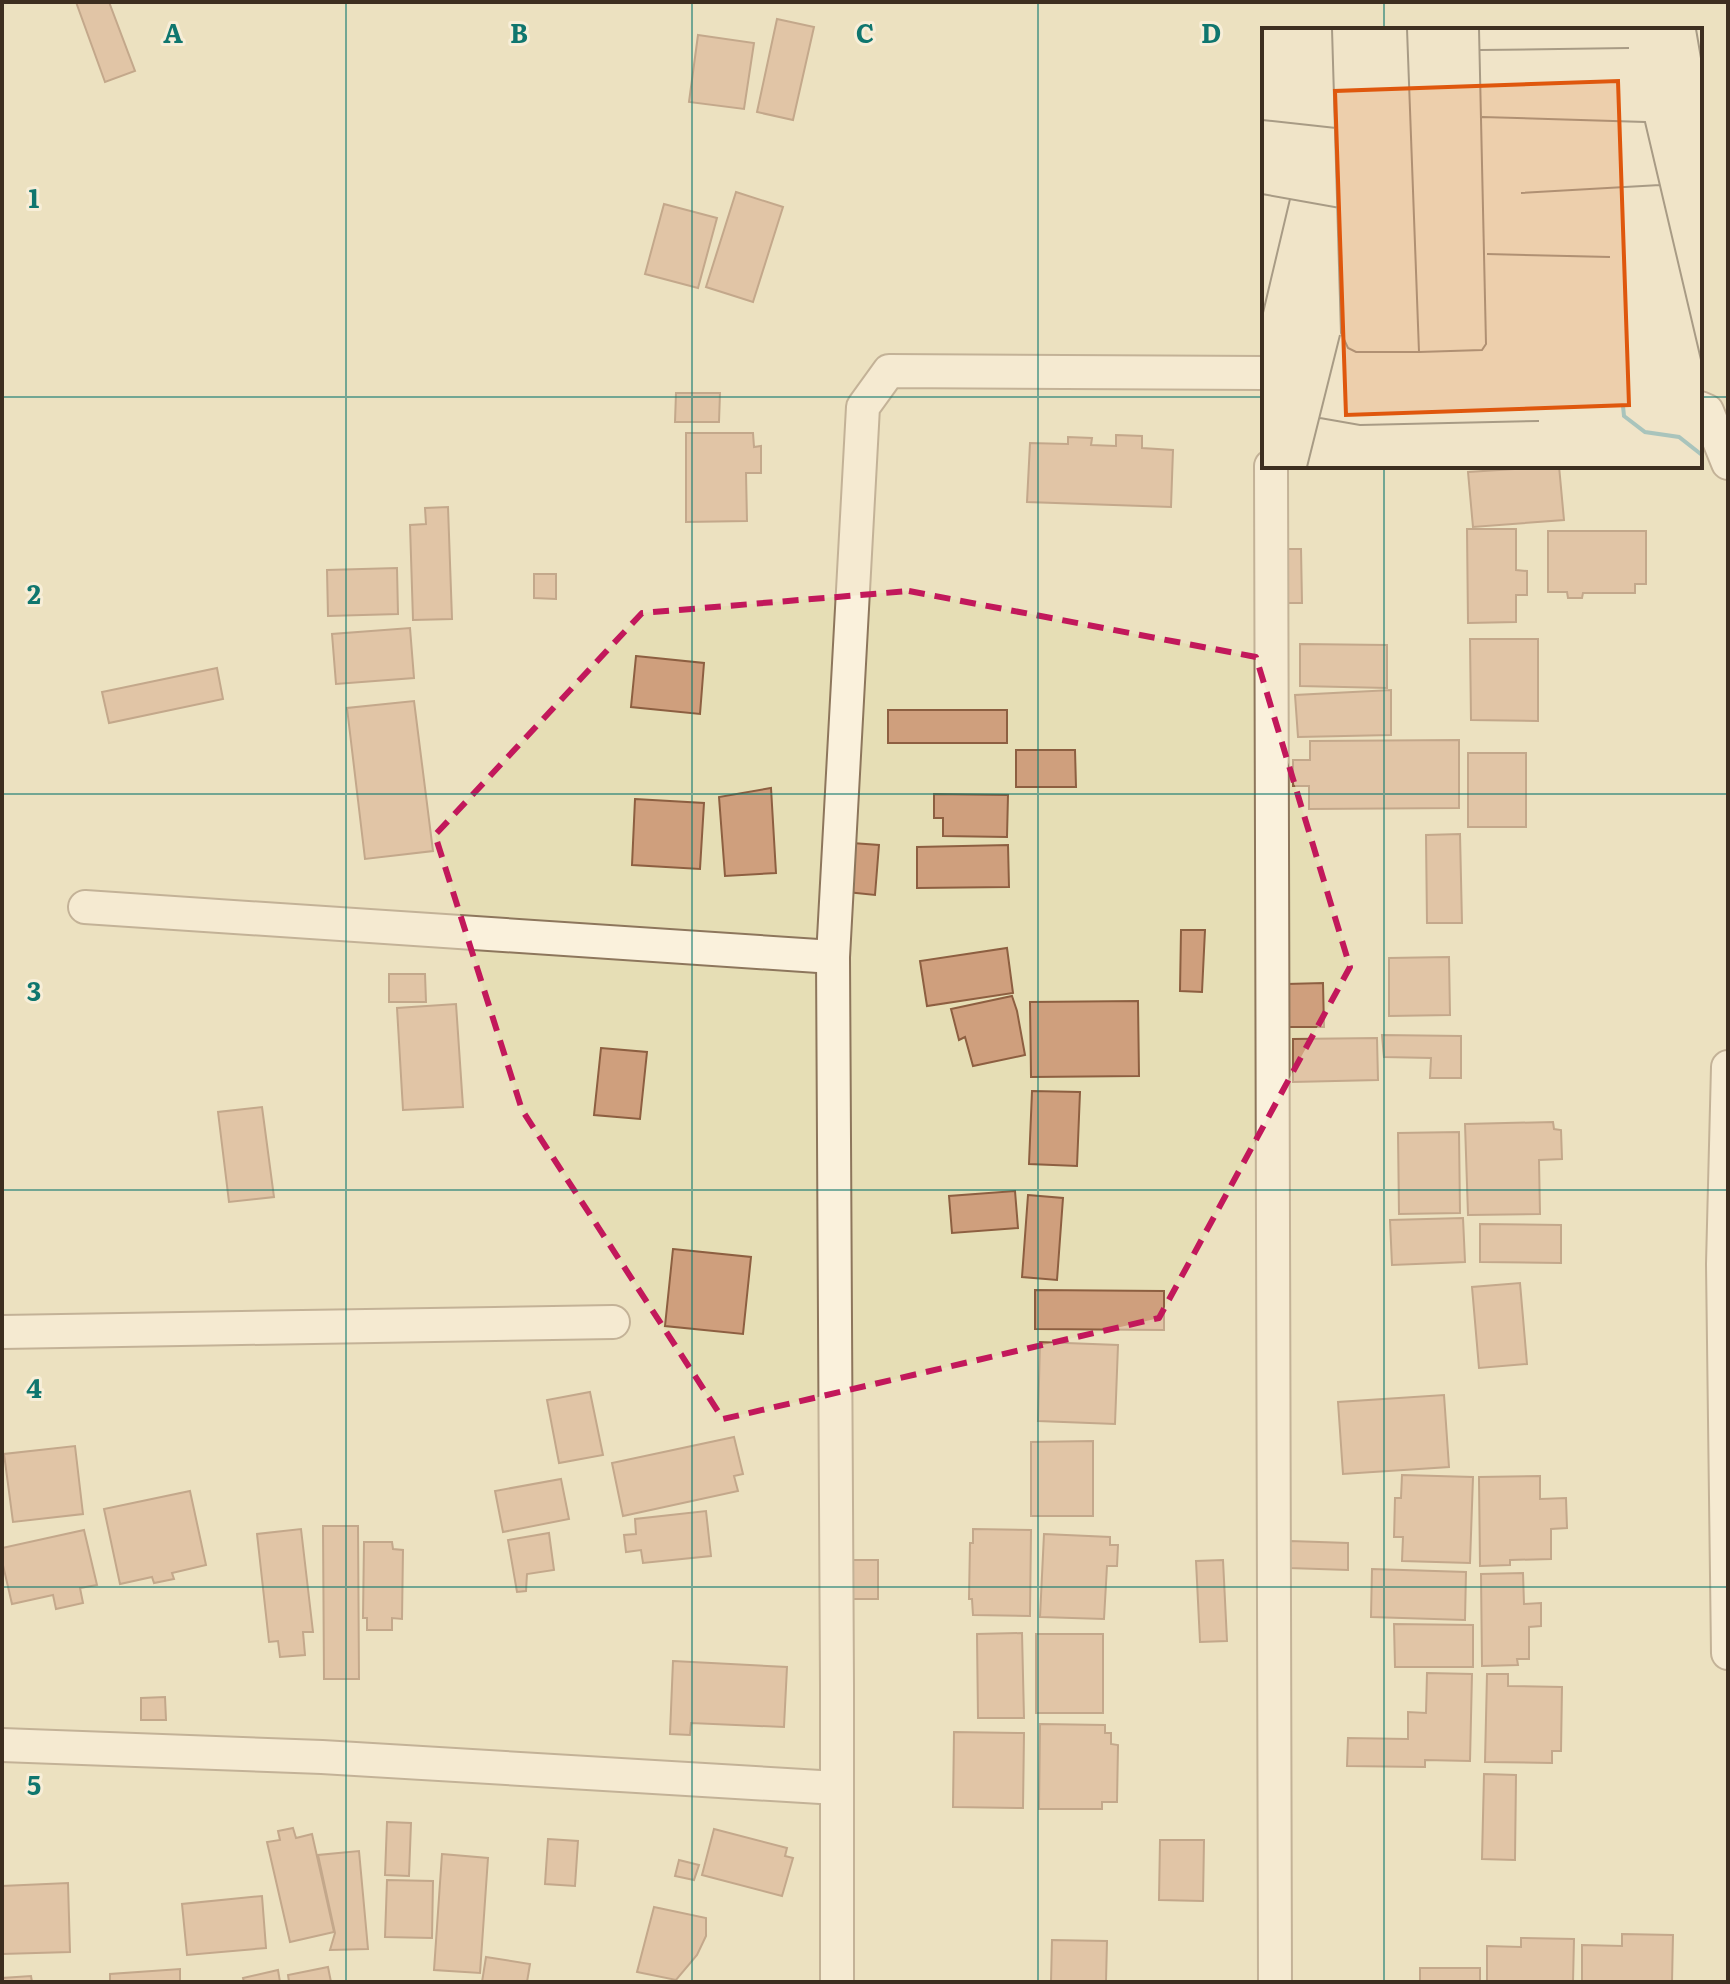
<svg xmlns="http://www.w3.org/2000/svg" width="1730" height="1984" font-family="Literata,serif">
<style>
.farmland{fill:#e6deb5;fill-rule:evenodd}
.building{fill:#cf9f7d;stroke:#8d5f41;stroke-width:2}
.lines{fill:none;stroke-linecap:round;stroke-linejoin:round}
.street-casing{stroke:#8d765c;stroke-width:36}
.street{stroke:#faf1dc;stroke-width:32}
.marked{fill:none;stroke:#c2185b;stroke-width:6;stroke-dasharray:16 10;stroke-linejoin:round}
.grid{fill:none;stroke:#0f766e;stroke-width:2;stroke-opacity:0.55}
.inset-river{fill:none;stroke:#a9c4bc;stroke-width:4}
.inset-road{fill:none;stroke:#a89b85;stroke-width:2}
.view{fill:#df570d;fill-opacity:0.15;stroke:#df570d;stroke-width:4}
.inset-edge{fill:none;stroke:#3d2e20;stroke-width:4}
.grid-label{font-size:26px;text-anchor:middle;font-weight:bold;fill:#0f766e;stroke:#f7eed8;stroke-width:6;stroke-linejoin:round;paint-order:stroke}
</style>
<rect width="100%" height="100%" fill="#f0e4c8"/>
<path class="farmland" d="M 2,2 L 1728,2 L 1728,1982 L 2,1982 ZM 1264,30 L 1700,30 L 1700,466 L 1264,466 Z"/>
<g class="building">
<path d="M 76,2 L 109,2 L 135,71 L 105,82 Z"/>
<path d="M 777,19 L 814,27 L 793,120 L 757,112 Z"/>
<path d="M 698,35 L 754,43 L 744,109 L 689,102 Z"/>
<path d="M 736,192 L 783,207 L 753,302 L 706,287 Z"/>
<path d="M 664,204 L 717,218 L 698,288 L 645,274 Z"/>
<path d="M 676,393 L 720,393 L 719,422 L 675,422 Z"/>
<path d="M 686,433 L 753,433 L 754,447 L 761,446 L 761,473 L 746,473 L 747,521 L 686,522 Z"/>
<path d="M 1116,435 L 1142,436 L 1142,448 L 1173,450 L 1171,507 L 1027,502 L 1030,443 L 1068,444 L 1068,437 L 1092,438 L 1091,445 L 1116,446 Z"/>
<path d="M 1559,466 L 1564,520 L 1473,527 L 1468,472 Z"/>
<path d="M 448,507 L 452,619 L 413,620 L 410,525 L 426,524 L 425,508 Z"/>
<path d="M 1467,529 L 1516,529 L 1516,570 L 1527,571 L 1527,595 L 1516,595 L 1516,622 L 1468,623 Z"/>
<path d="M 1548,531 L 1646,531 L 1646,584 L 1635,584 L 1635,593 L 1583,593 L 1582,598 L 1568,598 L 1567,592 L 1548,592 Z"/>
<path d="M 1279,549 L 1301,549 L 1302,603 L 1280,603 Z"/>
<path d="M 397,568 L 398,614 L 328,616 L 327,570 Z"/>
<path d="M 534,574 L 556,574 L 556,599 L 534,598 Z"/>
<path d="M 410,628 L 414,678 L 336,684 L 332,634 Z"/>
<path d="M 1470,639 L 1538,639 L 1538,721 L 1471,720 Z"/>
<path d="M 1300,644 L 1387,645 L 1387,688 L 1300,686 Z"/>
<path d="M 636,656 L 704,663 L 700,714 L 631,707 Z"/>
<path d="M 217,668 L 223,699 L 109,723 L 102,692 Z"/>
<path d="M 1391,690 L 1391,735 L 1298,737 L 1295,695 Z"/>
<path d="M 414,701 L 433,851 L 365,859 L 347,708 Z"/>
<rect x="888" y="710" width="119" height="33"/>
<path d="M 1459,740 L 1459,808 L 1309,809 L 1309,786 L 1293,786 L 1293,760 L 1310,760 L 1310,741 Z"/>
<path d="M 1016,750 L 1075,750 L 1076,787 L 1016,787 Z"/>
<rect x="1468" y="753" width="58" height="74"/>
<path d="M 771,788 L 776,873 L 725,876 L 719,797 Z"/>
<path d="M 934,794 L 1008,795 L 1007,837 L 943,836 L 943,818 L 934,818 Z"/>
<path d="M 635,799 L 704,803 L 700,869 L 632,865 Z"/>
<path d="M 1460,834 L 1462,923 L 1427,923 L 1426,835 Z"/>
<path d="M 852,843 L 879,845 L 875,895 L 847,892 Z"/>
<path d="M 1008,845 L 1009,887 L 917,888 L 917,847 Z"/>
<path d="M 1181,930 L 1205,930 L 1202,992 L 1180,991 Z"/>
<path d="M 1007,948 L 1013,993 L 927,1006 L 920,961 Z"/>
<path d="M 1449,957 L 1450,1015 L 1389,1016 L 1389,958 Z"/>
<path d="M 389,974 L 425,974 L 426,1002 L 389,1002 Z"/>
<path d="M 1323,983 L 1324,1027 L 1288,1027 L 1287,984 Z"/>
<path d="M 1012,996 L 1017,1011 L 1025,1055 L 973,1066 L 965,1037 L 959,1040 L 951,1009 Z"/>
<path d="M 1138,1001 L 1139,1076 L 1031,1077 L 1030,1002 Z"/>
<path d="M 456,1004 L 463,1107 L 403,1110 L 397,1008 Z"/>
<path d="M 1382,1035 L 1461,1036 L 1461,1078 L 1430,1078 L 1431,1058 L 1384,1057 Z"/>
<path d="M 1377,1038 L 1378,1080 L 1293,1082 L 1293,1039 Z"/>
<path d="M 601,1048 L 647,1052 L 640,1119 L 594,1115 Z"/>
<path d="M 1032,1091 L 1080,1092 L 1077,1166 L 1029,1164 Z"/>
<path d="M 262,1107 L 274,1197 L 229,1202 L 218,1112 Z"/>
<path d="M 1553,1122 L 1554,1129 L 1561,1130 L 1562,1159 L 1539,1160 L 1540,1214 L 1468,1215 L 1465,1124 Z"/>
<path d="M 1459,1132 L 1460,1213 L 1399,1214 L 1398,1133 Z"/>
<path d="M 1015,1191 L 1018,1228 L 952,1233 L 949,1196 Z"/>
<path d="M 1028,1195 L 1063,1198 L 1057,1280 L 1022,1277 Z"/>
<path d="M 1463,1218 L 1465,1262 L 1392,1265 L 1390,1220 Z"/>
<path d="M 1480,1224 L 1561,1225 L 1561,1263 L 1480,1262 Z"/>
<path d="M 673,1249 L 751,1257 L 743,1334 L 665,1326 Z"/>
<path d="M 1520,1283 L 1527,1364 L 1479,1368 L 1472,1287 Z"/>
<path d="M 1035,1290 L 1164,1291 L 1164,1330 L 1035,1329 Z"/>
<path d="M 1040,1342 L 1118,1345 L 1115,1424 L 1038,1421 Z"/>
<path d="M 590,1392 L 603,1455 L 559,1463 L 547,1400 Z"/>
<path d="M 1444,1395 L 1449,1467 L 1343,1474 L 1338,1402 Z"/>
<path d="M 734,1437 L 743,1474 L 734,1476 L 738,1491 L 623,1516 L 612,1463 Z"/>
<path d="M 1093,1441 L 1093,1516 L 1031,1516 L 1031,1442 Z"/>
<path d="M 75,1446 L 83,1514 L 13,1522 L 4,1454 Z"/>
<path d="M 1402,1475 L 1473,1477 L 1470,1563 L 1402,1561 L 1403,1537 L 1394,1537 L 1395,1498 L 1401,1498 Z"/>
<path d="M 1540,1476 L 1540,1499 L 1566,1498 L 1567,1528 L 1551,1529 L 1551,1559 L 1510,1560 L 1510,1565 L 1480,1566 L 1479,1477 Z"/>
<path d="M 561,1479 L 569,1519 L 503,1532 L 495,1491 Z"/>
<path d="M 190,1491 L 206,1565 L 172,1573 L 174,1579 L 154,1583 L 152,1577 L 120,1584 L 104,1509 Z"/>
<path d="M 706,1511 L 711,1556 L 643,1563 L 641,1550 L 626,1552 L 624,1535 L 636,1534 L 635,1519 Z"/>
<path d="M 323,1526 L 358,1526 L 359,1679 L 324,1679 Z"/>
<path d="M 301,1529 L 313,1632 L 303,1632 L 305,1655 L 280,1657 L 278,1641 L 269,1642 L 257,1534 Z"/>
<path d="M 973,1529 L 1031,1530 L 1030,1616 L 973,1615 L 972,1599 L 969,1599 L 970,1543 L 973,1543 Z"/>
<path d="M 84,1530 L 97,1585 L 80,1588 L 83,1603 L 56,1609 L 53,1595 L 12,1604 L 2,1561 L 2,1548 Z"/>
<path d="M 549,1533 L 554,1570 L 527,1574 L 526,1591 L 517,1592 L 508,1540 Z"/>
<path d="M 1044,1534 L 1110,1537 L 1110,1545 L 1118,1545 L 1117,1566 L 1107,1566 L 1104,1619 L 1040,1617 Z"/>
<path d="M 1290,1541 L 1348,1543 L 1348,1570 L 1289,1568 Z"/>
<path d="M 364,1542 L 392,1542 L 393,1549 L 403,1550 L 402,1619 L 392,1618 L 392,1630 L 367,1630 L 367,1618 L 363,1618 Z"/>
<path d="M 850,1560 L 878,1560 L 878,1599 L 849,1599 Z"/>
<path d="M 1223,1560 L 1227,1641 L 1200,1642 L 1196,1561 Z"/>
<path d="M 1372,1569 L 1466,1572 L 1465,1620 L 1371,1617 Z"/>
<path d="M 1523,1573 L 1524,1604 L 1541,1603 L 1541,1626 L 1529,1627 L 1529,1659 L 1517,1659 L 1518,1665 L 1482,1666 L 1481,1574 Z"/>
<path d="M 1394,1624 L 1473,1625 L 1473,1667 L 1395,1667 Z"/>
<path d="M 1022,1633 L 1024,1718 L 978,1718 L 977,1634 Z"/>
<rect x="1036" y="1634" width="67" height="79"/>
<path d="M 673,1661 L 787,1667 L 784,1727 L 691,1723 L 690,1735 L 670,1734 Z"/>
<path d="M 1427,1673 L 1472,1674 L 1470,1761 L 1425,1760 L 1425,1767 L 1347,1766 L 1348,1738 L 1408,1739 L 1408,1712 L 1426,1713 Z"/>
<path d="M 1487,1674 L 1508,1674 L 1508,1686 L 1562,1687 L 1561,1751 L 1552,1751 L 1552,1763 L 1485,1762 Z"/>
<path d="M 165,1697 L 166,1720 L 141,1720 L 141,1698 Z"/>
<path d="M 1040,1724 L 1105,1725 L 1105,1733 L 1111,1733 L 1111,1744 L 1118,1745 L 1117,1802 L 1102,1802 L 1102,1809 L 1039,1809 Z"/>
<path d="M 954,1732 L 1024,1733 L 1023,1808 L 953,1807 Z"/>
<path d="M 1484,1774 L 1516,1775 L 1515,1860 L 1482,1859 Z"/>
<path d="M 387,1822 L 411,1823 L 409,1876 L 385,1875 Z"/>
<path d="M 293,1828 L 296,1838 L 312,1834 L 334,1932 L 290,1942 L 267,1842 L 280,1840 L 278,1831 Z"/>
<path d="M 714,1829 L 787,1848 L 785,1856 L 793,1858 L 782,1896 L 702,1875 Z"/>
<path d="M 548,1839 L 578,1841 L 575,1886 L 545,1884 Z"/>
<path d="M 1160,1840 L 1204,1840 L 1203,1901 L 1159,1900 Z"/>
<path d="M 359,1851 L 368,1949 L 330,1950 L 335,1933 L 318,1855 Z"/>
<path d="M 442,1854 L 488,1858 L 480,1973 L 434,1970 Z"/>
<path d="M 679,1860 L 699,1865 L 694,1880 L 675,1876 Z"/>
<path d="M 387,1880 L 433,1881 L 432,1938 L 385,1937 Z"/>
<path d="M 68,1883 L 70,1952 L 2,1954 L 2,1886 Z"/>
<path d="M 262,1896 L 266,1948 L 187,1955 L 182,1904 Z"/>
<path d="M 654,1907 L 706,1918 L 706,1936 L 697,1955 L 676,1980 L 637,1972 Z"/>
<path d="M 1622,1934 L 1673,1935 L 1672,1982 L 1582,1982 L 1582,1945 L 1622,1946 Z"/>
<path d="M 1521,1938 L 1574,1939 L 1573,1982 L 1487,1982 L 1487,1946 L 1521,1947 Z"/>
<path d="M 1052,1940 L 1107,1941 L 1106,1982 L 1051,1982 Z"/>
<path d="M 486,1957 L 530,1964 L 527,1982 L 482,1982 Z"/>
<path d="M 328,1967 L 331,1982 L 289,1982 L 288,1975 Z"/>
<rect x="1420" y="1968" width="60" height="14"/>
<path d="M 180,1969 L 180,1982 L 110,1982 L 110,1974 Z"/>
<path d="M 278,1970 L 280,1982 L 244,1982 L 243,1978 Z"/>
<path d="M 31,1976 L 32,1982 L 2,1982 L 2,1978 Z"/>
</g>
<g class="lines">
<defs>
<g id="street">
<path d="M 1700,408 L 1707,411 L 1728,463"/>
<path d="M 1271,466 L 1275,1982"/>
<path d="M 85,907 L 833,957"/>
<path d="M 1728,1067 L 1723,1264 L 1728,1653"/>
<path d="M 2,1332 L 613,1322"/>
<path d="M 2,1745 L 322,1757 L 837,1788"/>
<path d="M 837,1982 L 837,1686 L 833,957 L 863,407 L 889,371 L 1264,373"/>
</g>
</defs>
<use href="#street" class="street-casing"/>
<use href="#street" class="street"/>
</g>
<path d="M0 0H1730V1984H0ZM 909,591 L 1256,657 L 1350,967 L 1159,1318 L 723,1419 L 522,1110 L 435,835 L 642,613 Z" fill="#f0e4c8" fill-opacity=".55" fill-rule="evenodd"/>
<path class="marked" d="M 909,591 L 1256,657 L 1350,967 L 1159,1318 L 723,1419 L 522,1110 L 435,835 L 642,613 Z"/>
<path class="grid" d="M 346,2 L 346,1982M 692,2 L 692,1982M 1038,2 L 1038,1982M 1384,2 L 1384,30M 2,397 L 1264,397M 1700,397 L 1728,397M 1384,466 L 1384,1982M 2,794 L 1728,794M 2,1190 L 1728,1190M 2,1587 L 1728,1587"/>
<g transform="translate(1262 28)">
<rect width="440" height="440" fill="#f0e4c8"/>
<path class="inset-river" d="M 361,378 L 362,388 L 383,404 L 417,409 L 440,427"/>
<path class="inset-road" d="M 70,1 L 79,305 L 86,320 L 94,324 L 157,324 L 145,1M 434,1 L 440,36M 218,22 L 367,20M 220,89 L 383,94 L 440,336M 0,92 L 74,100M 259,165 L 398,157M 0,166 L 78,180M 225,226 L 348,229M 0,289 L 28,171M 157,324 L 220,322 L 224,316 L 217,1M 58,390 L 98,397 L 277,393M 45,439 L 78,307"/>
<path class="view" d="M 356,53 L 367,377 L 84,387 L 73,63 Z"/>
<rect width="440" height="440" class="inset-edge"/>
</g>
<g class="grid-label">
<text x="173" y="43">A</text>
<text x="519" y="43">B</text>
<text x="865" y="43">C</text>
<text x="1211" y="43">D</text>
<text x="34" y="208">1</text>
<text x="34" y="604">2</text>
<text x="34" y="1001">3</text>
<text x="34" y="1398">4</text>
<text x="34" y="1795">5</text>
</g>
<rect width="1730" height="1984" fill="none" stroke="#3d2e20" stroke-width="8"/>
</svg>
